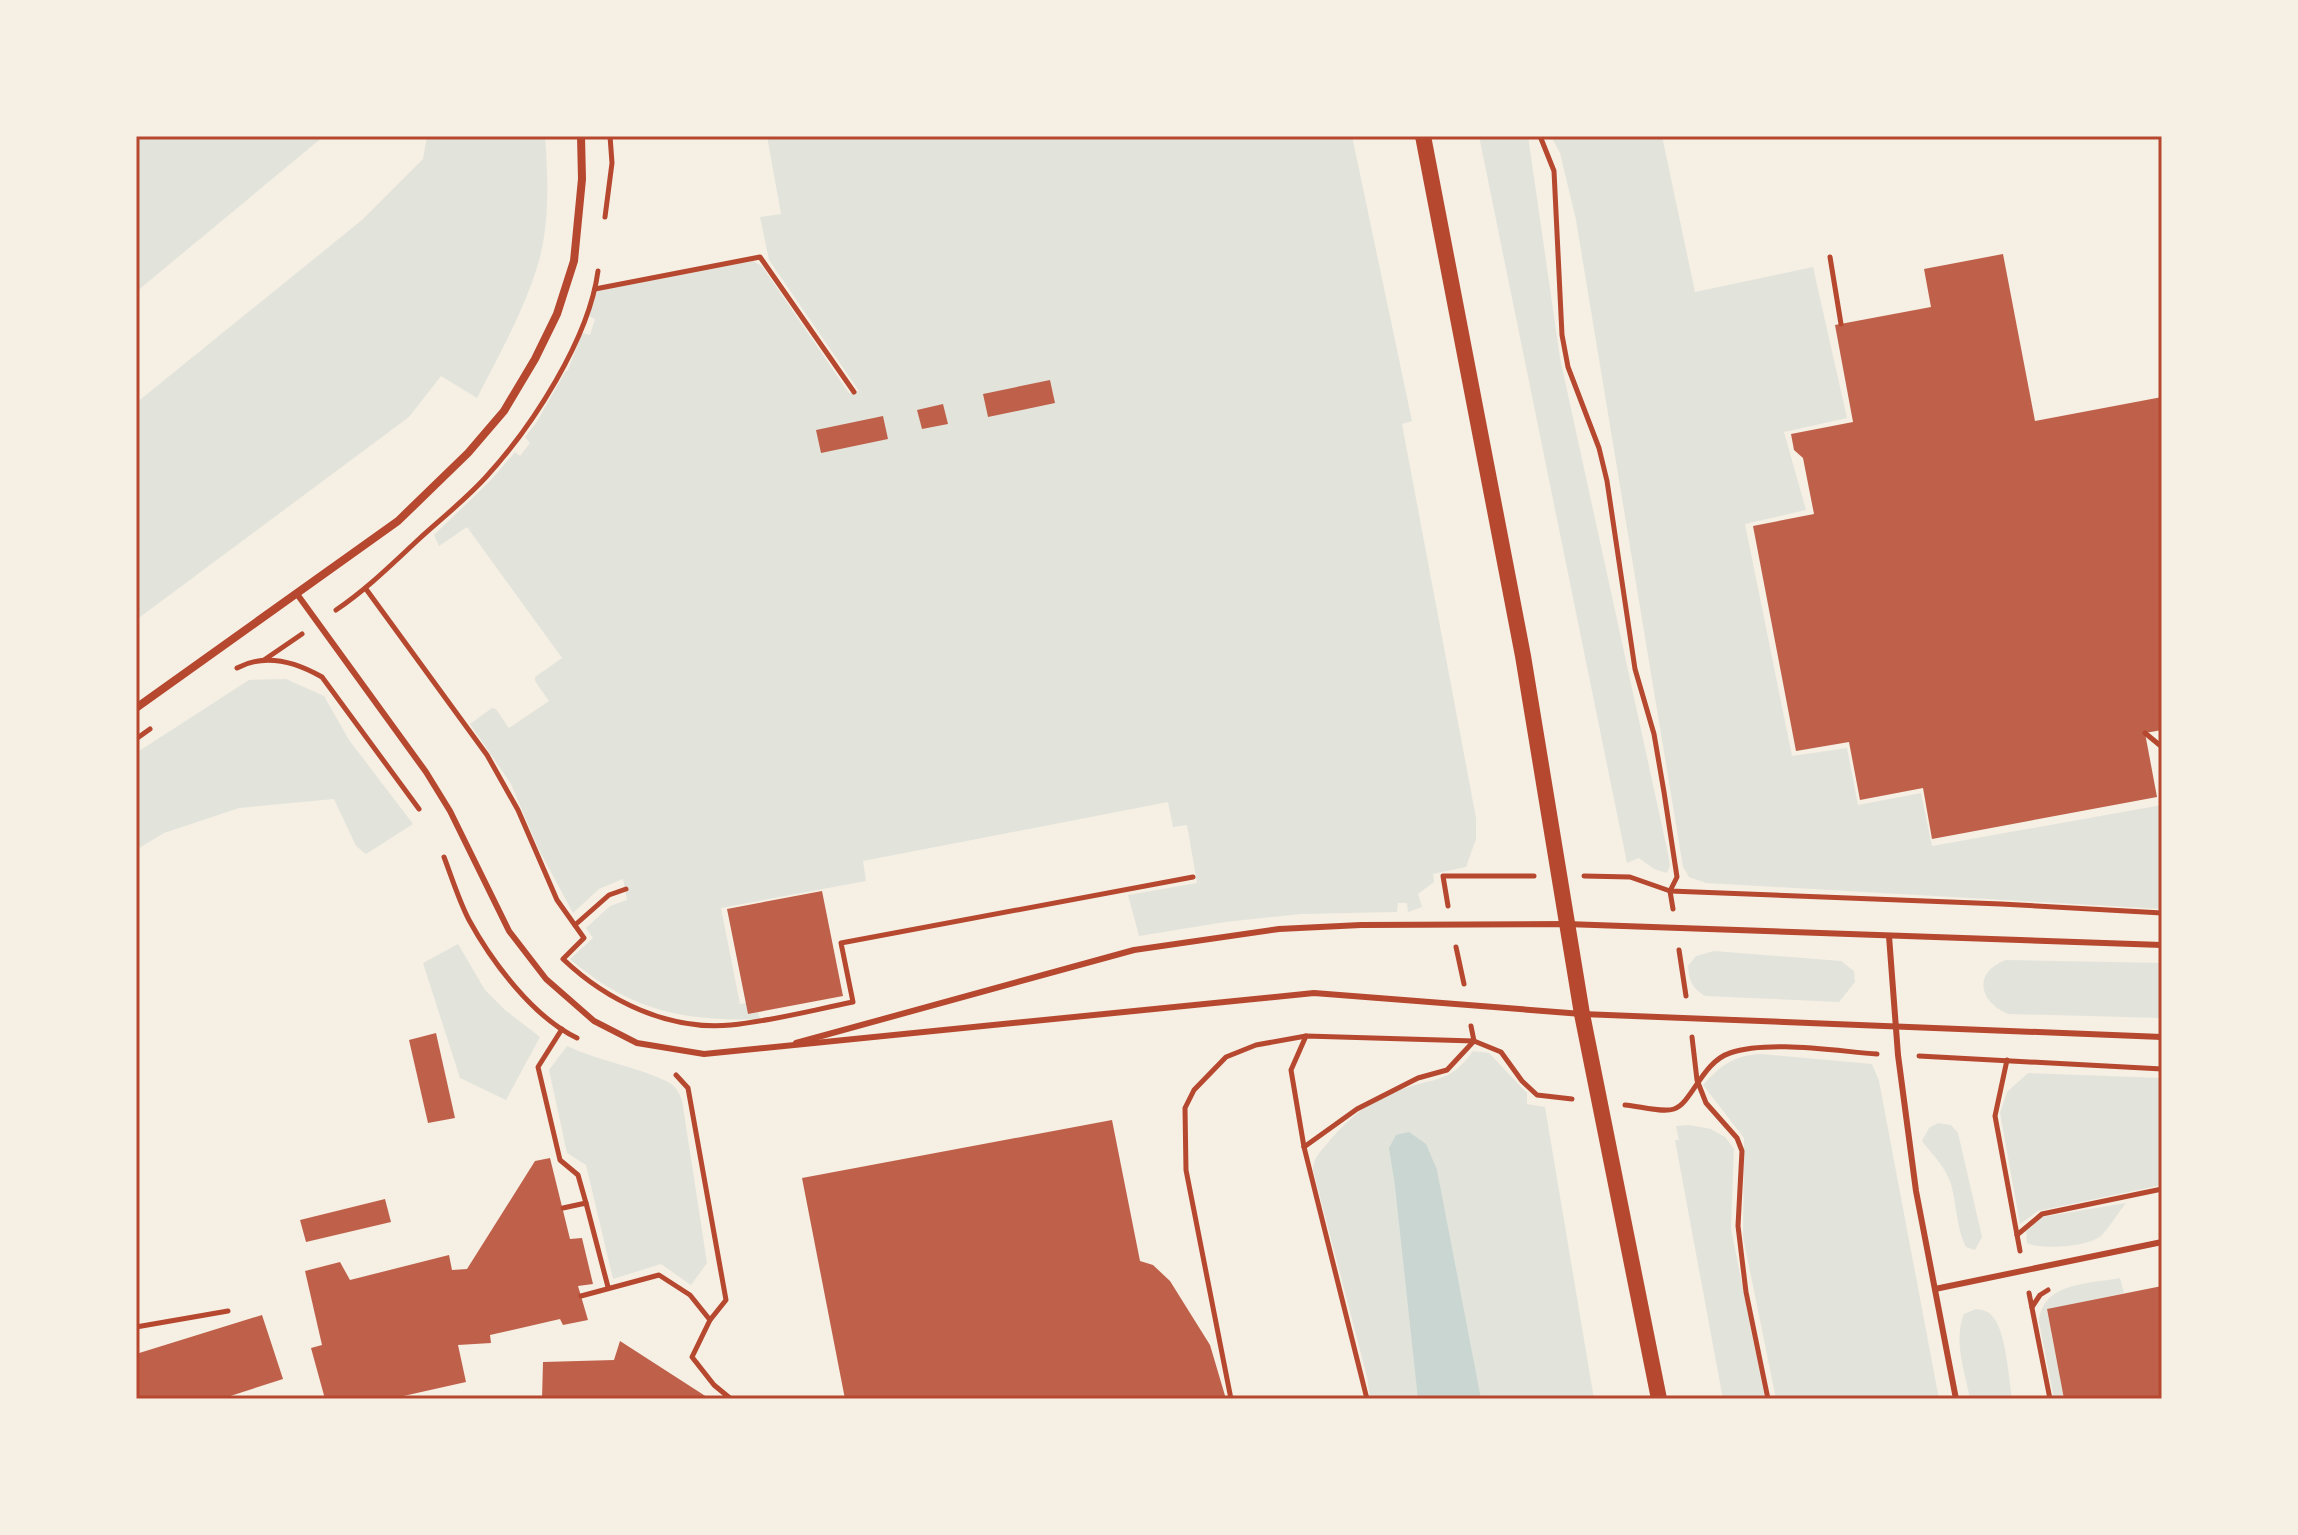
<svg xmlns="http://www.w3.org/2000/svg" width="2298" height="1535" font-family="'Fira Sans',sans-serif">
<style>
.green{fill:#e2e4dc}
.water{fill:#c9d6d2}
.building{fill:#bf614a}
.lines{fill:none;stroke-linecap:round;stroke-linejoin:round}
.path{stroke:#b5482f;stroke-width:5}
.service{stroke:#b5482f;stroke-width:6}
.minor{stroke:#b5482f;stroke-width:8}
.secondary{stroke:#b5482f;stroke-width:16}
.neatline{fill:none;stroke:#b5482f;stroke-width:3}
</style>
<rect width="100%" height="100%" fill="#f6efe4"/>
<g class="green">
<path d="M 136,136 L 324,136 L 136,292 Z"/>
<path d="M 427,136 L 545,136 C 548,177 550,225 538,264 C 524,311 499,355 477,398 L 441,376 L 409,417 L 136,620 L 136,403 L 362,220 L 423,159 Z"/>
<path d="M 767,136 L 1352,136 L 1412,421 L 1402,424 L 1476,818 L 1476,839 L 1466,867 L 1433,874 L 1434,882 L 1418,894 L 1422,907 L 1408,912 L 1407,903 L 1398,903 L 1397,912 L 1301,914 L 1225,922 L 1139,936 L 1128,895 L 1197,883 L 1187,825 L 1173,827 L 1168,802 L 863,861 L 866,881 L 721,908 L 740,1004 L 746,1003 L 748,1014 L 758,1012 L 760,1019 C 684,1022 629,1010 570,959 L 593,938 L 586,928 L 610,906 L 627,900 L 623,879 L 599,889 L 573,913 L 538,848 L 511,784 L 470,724 L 492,708 L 496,709 L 509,728 L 549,701 L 535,681 L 535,677 L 562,658 L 467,527 L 439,546 L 434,535 L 491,480 L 515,452 L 520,456 L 530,443 L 525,437 L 536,423 L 565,372 L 568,370 L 582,333 L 590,335 L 595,319 L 589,316 L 597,291 L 753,261 L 762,266 L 849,393 L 859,391 L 769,260 L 760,217 L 781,214 Z"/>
<path d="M 1479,136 L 1528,136 L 1560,358 L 1667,849 L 1670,865 L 1667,873 L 1654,869 L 1639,858 L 1627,863 Z"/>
<path d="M 1551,136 L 1662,136 L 1695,292 L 1813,267 L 1847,418 L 1784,432 L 1806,510 L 1745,524 L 1792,756 L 1847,748 L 1858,805 L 1921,793 L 1932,846 L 2162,805 L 2162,909 L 1706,883 L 1689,877 L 1683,867 L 1576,220 L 1560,153 Z"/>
<path d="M 286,679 L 324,696 L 349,740 L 413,824 L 366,854 L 356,846 L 334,799 L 239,808 L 164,833 L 136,850 L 136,753 L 249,680 Z"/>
<path d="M 458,944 L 485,990 L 505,1010 L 540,1037 L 506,1100 L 460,1078 L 423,963 Z"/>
<path d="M 1714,951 L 1841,961 L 1854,971 L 1855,982 L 1839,1002 L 1705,996 C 1692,988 1689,981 1688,966 L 1696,956 Z"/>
<path d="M 2006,960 L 2162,963 L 2162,1018 L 2008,1014 C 1978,1001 1973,972 2006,960 Z"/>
<path d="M 567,1046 C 599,1061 634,1066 666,1081 C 675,1085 679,1092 682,1100 L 707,1263 L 691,1285 L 661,1264 L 613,1279 L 586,1165 L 567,1153 L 549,1070 Z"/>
<path d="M 1473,1051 L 1489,1053 L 1527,1093 L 1527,1104 L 1545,1107 L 1594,1399 L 1370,1399 L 1367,1377 L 1313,1170 C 1313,1157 1323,1149 1331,1139 C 1350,1117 1370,1101 1397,1091 C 1432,1077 1449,1085 1473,1051 Z"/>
<path d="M 1761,1054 L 1872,1064 L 1879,1081 L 1939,1399 L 1776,1399 L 1743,1237 L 1744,1138 L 1703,1085 C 1720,1066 1734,1055 1761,1054 Z"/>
<path d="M 2028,1073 L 2162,1078 L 2162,1185 L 2038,1211 L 2020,1224 L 2000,1113 L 2007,1092 Z"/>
<path d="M 1938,1123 L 1951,1125 L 1958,1133 L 1982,1237 L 1975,1250 L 1966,1247 C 1956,1227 1957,1205 1951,1184 C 1946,1168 1933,1155 1922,1141 L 1929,1128 Z"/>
<path d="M 1689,1125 L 1711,1129 L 1725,1137 L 1734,1149 L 1731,1229 L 1765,1399 L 1723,1399 L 1675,1140 L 1679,1140 L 1676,1126 Z"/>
<path d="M 2126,1203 C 2118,1213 2111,1225 2102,1235 C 2090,1247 2042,1250 2027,1243 L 2026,1231 L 2042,1217 Z"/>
<path d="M 2120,1278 L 2124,1293 L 2047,1310 L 2064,1399 L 2054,1399 L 2039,1322 C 2042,1282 2089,1284 2120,1278 Z"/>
<path d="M 1976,1309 C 1983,1310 1989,1311 1993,1317 C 2006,1332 2009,1379 2012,1399 L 1970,1399 C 1965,1371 1953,1341 1964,1314 Z"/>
</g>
<path class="water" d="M 1409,1132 L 1426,1144 L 1437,1170 L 1481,1399 L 1418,1399 L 1395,1186 L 1389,1148 L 1396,1135 Z"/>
<g class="building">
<path d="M 2003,254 L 2035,421 L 2162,397 L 2162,730 L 2145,733 L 2157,797 L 1932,839 L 1923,788 L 1860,800 L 1849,742 L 1796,751 L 1753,526 L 1814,514 L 1803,458 L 1794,450 L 1791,434 L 1853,422 L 1835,325 L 1931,307 L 1924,269 Z"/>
<path d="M 1050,380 L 1055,403 L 988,417 L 983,394 Z"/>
<path d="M 943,404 L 948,424 L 922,429 L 917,410 Z"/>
<path d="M 883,416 L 888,439 L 821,453 L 816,430 Z"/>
<path d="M 822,891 L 843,996 L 748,1014 L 727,909 Z"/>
<path d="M 436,1033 L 455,1118 L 428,1123 L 409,1040 Z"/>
<path d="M 1112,1120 L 1140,1261 L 1153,1265 L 1170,1281 L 1210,1345 L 1226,1399 L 845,1399 L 802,1178 Z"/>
<path d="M 550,1158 L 570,1239 L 582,1238 L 593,1284 L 578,1286 L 588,1320 L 563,1325 L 560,1319 L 490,1335 L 491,1343 L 458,1345 L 466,1382 L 390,1399 L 325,1399 L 311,1348 L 322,1345 L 305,1271 L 340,1262 L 350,1280 L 449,1255 L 452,1270 L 467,1269 L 535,1161 Z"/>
<path d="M 385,1199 L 391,1222 L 306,1242 L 300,1220 Z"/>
<path d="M 2162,1286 L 2162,1399 L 2064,1399 L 2047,1309 Z"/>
<path d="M 262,1315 L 283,1379 L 221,1399 L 136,1399 L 136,1354 Z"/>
<path d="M 620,1341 L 710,1399 L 542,1399 L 543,1362 L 614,1360 Z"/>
</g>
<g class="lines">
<g class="path">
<path d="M 1540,136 L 1554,171 L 1562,335 L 1568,367 L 1599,448 L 1607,481 L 1635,669 L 1654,734 L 1664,792 L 1677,877 L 1670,891 L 1673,909"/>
<path d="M 605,217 L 612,163 L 610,136"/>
<path d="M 1830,257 L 1841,324"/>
<path d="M 595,289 L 760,257 L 854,392"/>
<path d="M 366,589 L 487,755 L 518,810 L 557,900 L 584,938 L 563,959 C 607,1001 669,1031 731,1025 C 772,1021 813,1010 853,1002 L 841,943 L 1193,877"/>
<path d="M 336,610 C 367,589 392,564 419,539 C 441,519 466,499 486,477 C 532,427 589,339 598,271"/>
<path d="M 264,660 L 302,634"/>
<path d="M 237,668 C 265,653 296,662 322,677 L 419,809"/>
<path d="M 2145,733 L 2162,747"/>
<path d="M 136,739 L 150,729"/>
<path d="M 444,857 C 452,878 459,901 469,920 C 492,962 533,1017 577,1038"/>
<path d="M 1584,876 L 1630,877 L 1670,891 L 2001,904 L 2162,913"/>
<path d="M 1448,906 L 1443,876 L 1534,876"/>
<path d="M 575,925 L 609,895 L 626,889"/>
<path d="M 1456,947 L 1464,984"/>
<path d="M 1679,950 L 1686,996"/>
<path d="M 562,1029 L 538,1067 L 560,1160 L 578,1175 L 586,1203"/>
<path d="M 1692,1037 L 1697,1080 L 1706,1103 L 1737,1138 L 1742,1151 L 1738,1226 L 1746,1292 L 1768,1399"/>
<path d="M 1919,1056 L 2162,1069"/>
<path d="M 2007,1060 L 1995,1116 L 2020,1251"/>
<path d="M 676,1075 L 688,1088 L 726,1300 L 710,1320 L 692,1357 L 714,1385 L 731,1399"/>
<path d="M 1625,1105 C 1639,1106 1662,1113 1674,1109 C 1692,1103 1702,1062 1730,1053 C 1768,1040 1835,1051 1877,1054"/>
<path d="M 1304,1147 L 1357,1109 L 1418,1078 L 1447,1070 L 1474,1041 L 1471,1026"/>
<path d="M 563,1208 L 586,1203 L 608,1287"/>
<path d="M 2017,1235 L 2042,1214 L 2162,1189"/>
<path d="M 2029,1293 L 2050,1399"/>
<path d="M 581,1296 L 659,1275 L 690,1295 L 710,1320"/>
<path d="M 2032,1307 L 2040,1295 L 2048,1290"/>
<path d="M 136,1327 L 228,1311"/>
<path d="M 1231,1399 L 1186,1170 L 1185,1108 L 1194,1090 L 1226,1057 L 1256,1045 L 1306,1036"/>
<path d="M 1367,1399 L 1304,1147 L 1291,1070 L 1306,1036 L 1474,1041 L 1501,1052 L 1522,1081 L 1537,1095 L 1572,1099"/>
</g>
<g class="service">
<path d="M 297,594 L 426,772 L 450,811 L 509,931 L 546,979 L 594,1021 L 637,1043 L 704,1054 L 1314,993 L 1582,1014 L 2162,1037"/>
<path d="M 1889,936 L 1898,1055 L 1916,1191 L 1956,1399"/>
<path d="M 796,1043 L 1134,950 L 1279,929 L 1361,925 L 1566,924 L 2162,945"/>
<path d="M 1935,1289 L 2162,1242"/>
</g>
<path class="minor" d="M 136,708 L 398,521 L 468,453 L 504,411 L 535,359 L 557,314 L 574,261 L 582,179 L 581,136"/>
<path class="secondary" d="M 1423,136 L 1523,656 L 1582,1014 L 1659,1399"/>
</g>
<rect width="2298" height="1535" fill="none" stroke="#f6efe4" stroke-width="276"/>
<rect x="138" y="138" width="2022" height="1259" class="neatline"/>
</svg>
